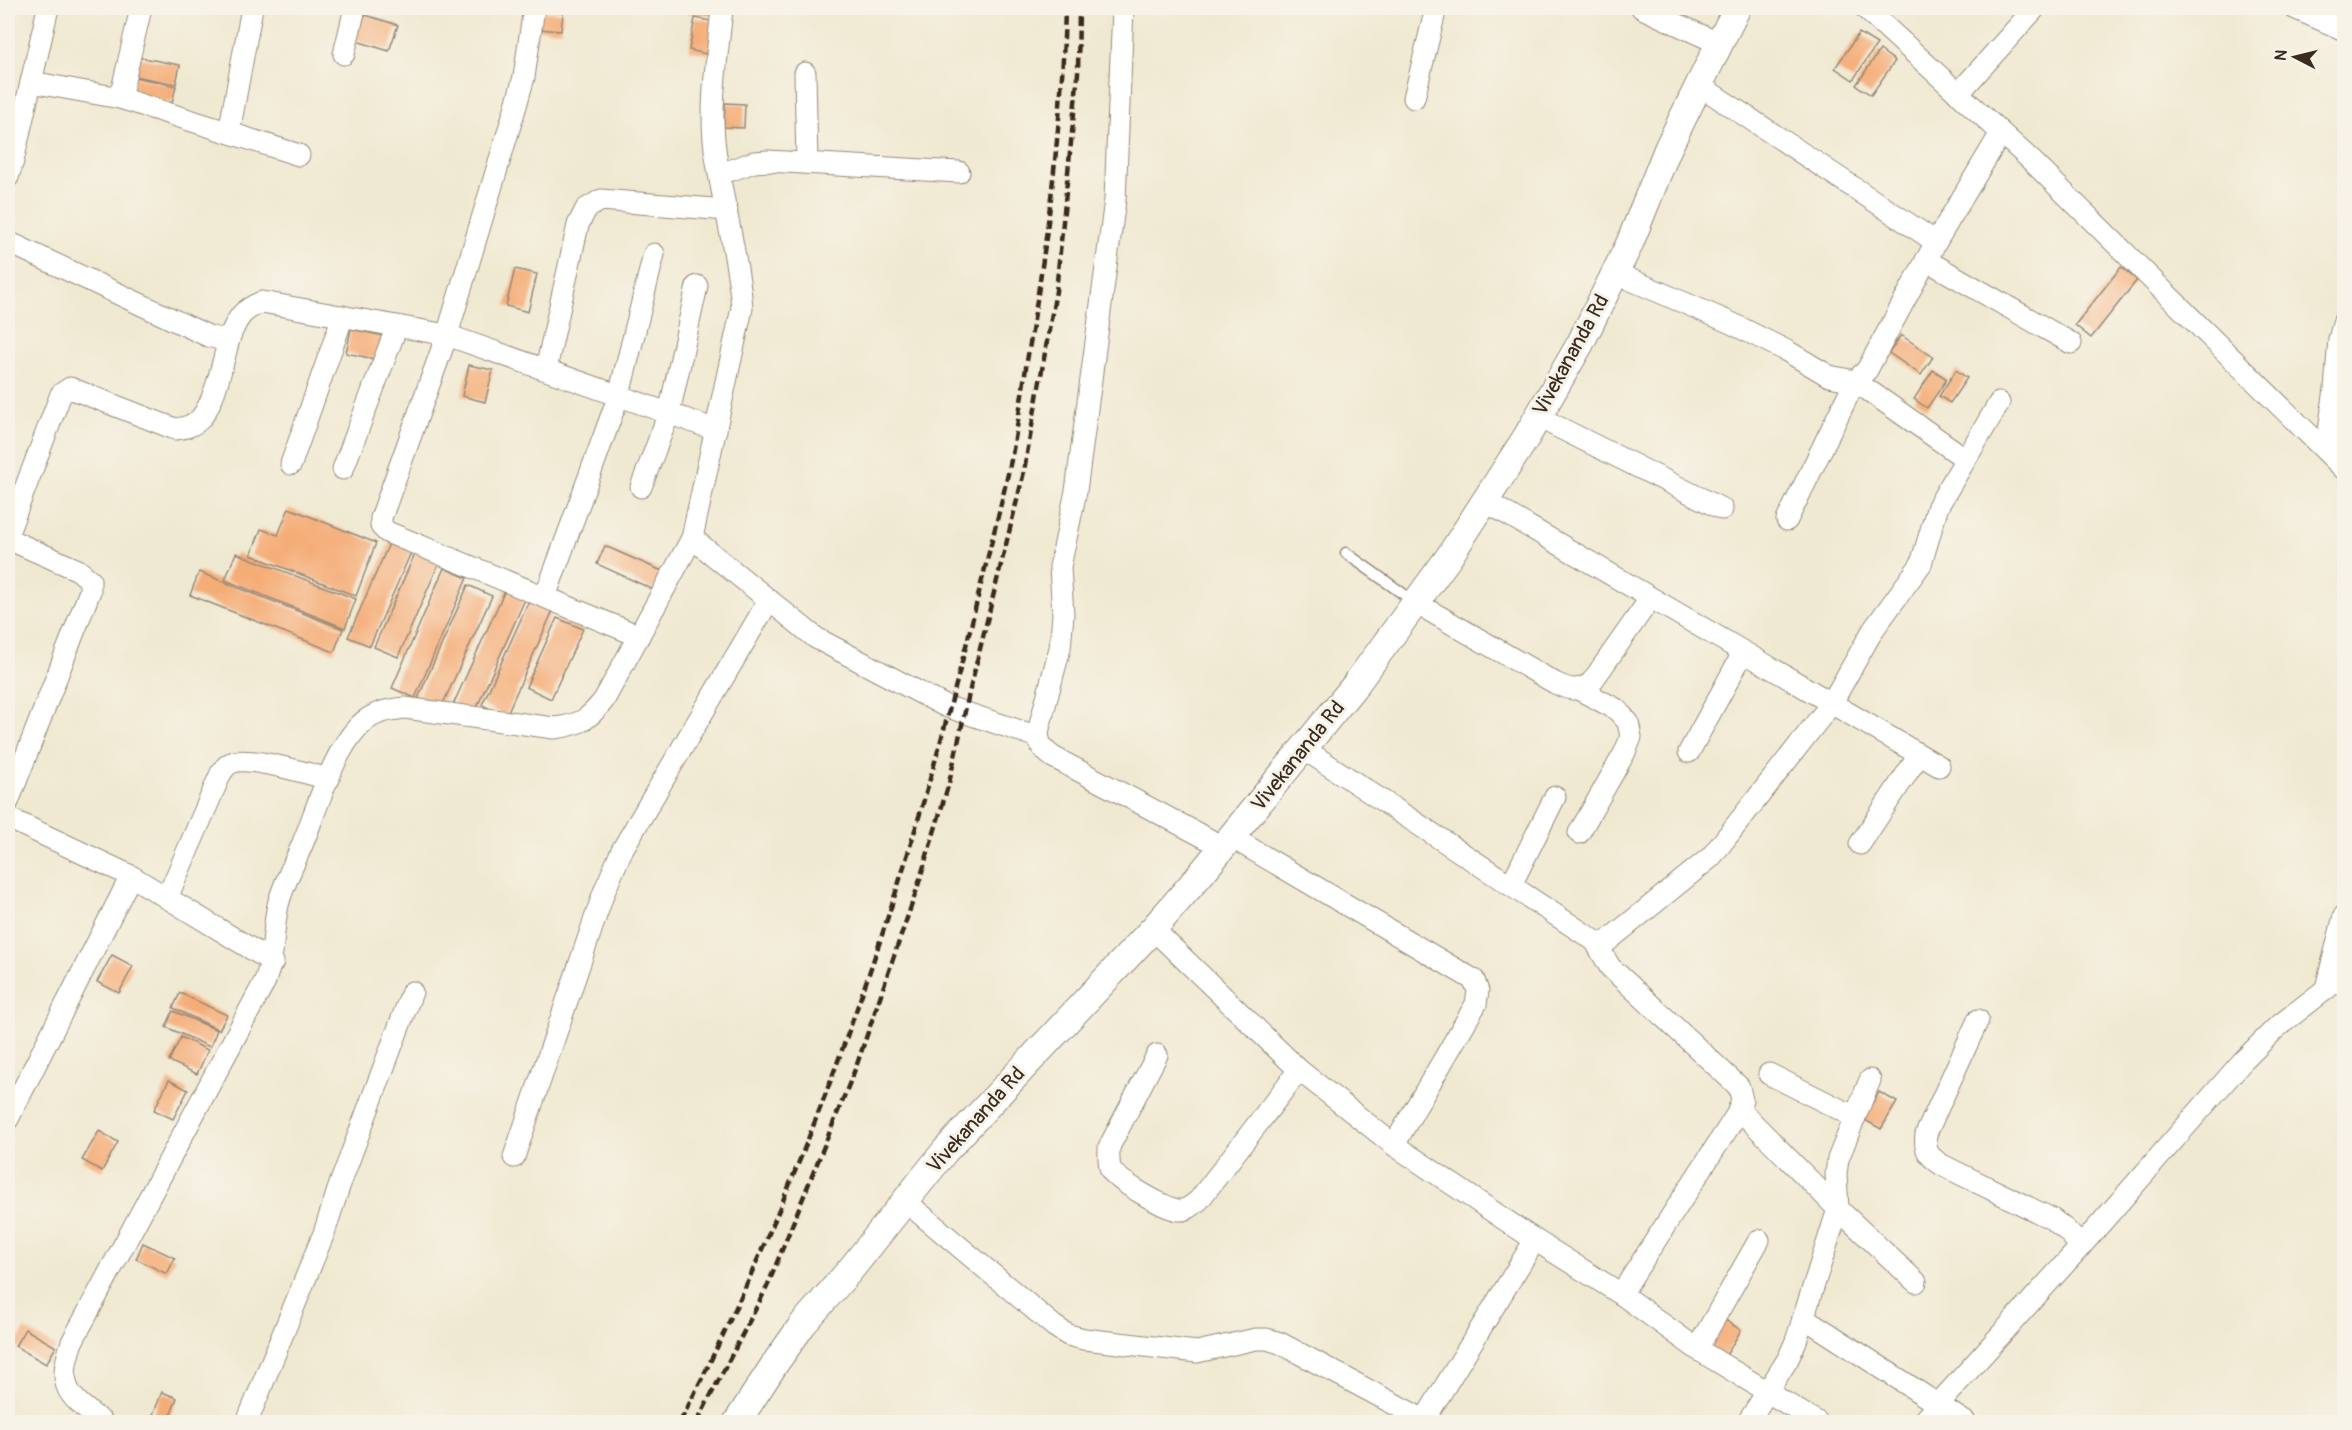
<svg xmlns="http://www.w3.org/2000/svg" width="2352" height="1430" font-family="Pangolin,sans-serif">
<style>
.building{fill:#f5ad78}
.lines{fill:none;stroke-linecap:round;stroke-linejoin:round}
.service-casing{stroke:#968a78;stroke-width:13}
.minor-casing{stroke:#968a78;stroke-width:23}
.tertiary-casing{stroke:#968a78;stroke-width:29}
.service{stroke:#fff;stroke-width:10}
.minor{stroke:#fff;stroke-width:21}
.tertiary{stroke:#fff;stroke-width:27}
.rail{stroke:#3b2a1e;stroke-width:4.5;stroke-dasharray:9 4.5;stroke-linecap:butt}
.labels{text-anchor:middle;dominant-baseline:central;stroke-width:6;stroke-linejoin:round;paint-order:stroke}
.street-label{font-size:21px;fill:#3b2a1e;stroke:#f7f3e8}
</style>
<rect width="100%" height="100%" fill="#f7f3e8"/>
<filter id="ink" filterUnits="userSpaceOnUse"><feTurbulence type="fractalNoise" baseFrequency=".0167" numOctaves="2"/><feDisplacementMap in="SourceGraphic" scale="12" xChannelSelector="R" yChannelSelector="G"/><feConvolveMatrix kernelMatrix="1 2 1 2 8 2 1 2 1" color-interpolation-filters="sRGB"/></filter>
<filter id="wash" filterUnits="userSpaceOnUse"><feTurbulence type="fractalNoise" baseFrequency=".008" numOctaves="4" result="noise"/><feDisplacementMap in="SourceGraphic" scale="24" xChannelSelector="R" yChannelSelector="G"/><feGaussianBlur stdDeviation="1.35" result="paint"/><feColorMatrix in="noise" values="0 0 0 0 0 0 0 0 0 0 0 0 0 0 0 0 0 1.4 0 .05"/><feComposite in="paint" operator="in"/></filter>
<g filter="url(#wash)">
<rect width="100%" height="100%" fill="#f0e9d1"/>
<g id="blocks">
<g class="building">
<path d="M 680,8 L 719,8 L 718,16 L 680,12 Z"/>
<path d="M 539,11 L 563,13 L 561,31 L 538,29 Z"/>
<path d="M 362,14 L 398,25 L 389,51 L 353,40 Z"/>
<path d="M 695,18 L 717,22 L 711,55 L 689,50 Z"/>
<path d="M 1859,33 L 1877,44 L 1853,80 L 1835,68 Z"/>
<path d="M 1880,50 L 1895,61 L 1871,95 L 1856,85 Z"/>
<path d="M 138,57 L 180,65 L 176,84 L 134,76 Z"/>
<path d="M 135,77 L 176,86 L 172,103 L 131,94 Z"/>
<path d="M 725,103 L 745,104 L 744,128 L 724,127 Z"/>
<path d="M 2121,267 L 2137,280 L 2091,338 L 2075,325 Z"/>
<path d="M 515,269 L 537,274 L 528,312 L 506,306 Z"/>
<path d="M 351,329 L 384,336 L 379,360 L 346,353 Z"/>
<path d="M 1901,335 L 1933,357 L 1921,375 L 1889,353 Z"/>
<path d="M 469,365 L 493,370 L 485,402 L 462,396 Z"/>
<path d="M 1933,370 L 1947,379 L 1927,408 L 1914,399 Z"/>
<path d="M 1956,370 L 1967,378 L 1950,403 L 1939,396 Z"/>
<path d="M 289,508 L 376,543 L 356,596 L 251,555 L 261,529 L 278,535 Z"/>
<path d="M 391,539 L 413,548 L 370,646 L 348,637 Z"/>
<path d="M 605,546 L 662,571 L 654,590 L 597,564 Z"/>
<path d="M 416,551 L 440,561 L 398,657 L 374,647 Z"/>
<path d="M 236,553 L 356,599 L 345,628 L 225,580 Z"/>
<path d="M 444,568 L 467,578 L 415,698 L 392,688 Z"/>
<path d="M 199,572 L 343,629 L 334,652 L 190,595 Z"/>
<path d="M 468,585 L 492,596 L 441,708 L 418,698 Z"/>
<path d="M 507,586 L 527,595 L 473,716 L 452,707 Z"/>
<path d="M 531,597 L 554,608 L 506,716 L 482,705 Z"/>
<path d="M 557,618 L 583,629 L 551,699 L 526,687 Z"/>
<path d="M 112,955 L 133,966 L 119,993 L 97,982 Z"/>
<path d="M 180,993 L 227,1015 L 219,1030 L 173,1008 Z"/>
<path d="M 173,1011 L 217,1030 L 210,1047 L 166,1027 Z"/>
<path d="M 181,1037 L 208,1050 L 197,1074 L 169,1061 Z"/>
<path d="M 169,1080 L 188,1090 L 173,1119 L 154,1110 Z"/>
<path d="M 1879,1092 L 1897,1102 L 1881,1129 L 1863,1119 Z"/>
<path d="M 99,1131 L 118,1142 L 102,1171 L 82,1160 Z"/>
<path d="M 143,1243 L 175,1258 L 167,1274 L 136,1259 Z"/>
<path d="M 1722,1318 L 1741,1330 L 1724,1359 L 1705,1348 Z"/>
<path d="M 25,1329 L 56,1347 L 46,1364 L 15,1346 Z"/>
<path d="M 162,1392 L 177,1398 L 168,1422 L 150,1422 Z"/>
</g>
</g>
</g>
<g filter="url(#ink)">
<use href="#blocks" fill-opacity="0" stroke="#968a78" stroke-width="1.5"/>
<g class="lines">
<defs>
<path id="service" d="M 1346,553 L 1416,603"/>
<g id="minor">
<path d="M 534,8 L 524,77 L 515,109 L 447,335 L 381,518 L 381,526 L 387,532 L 639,636"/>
<path d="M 1123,8 L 1115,200 L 1076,491 L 1060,567 L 1063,615 L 1060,648 L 1038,732 C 1039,745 1042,749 1053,757 L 1223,847"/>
<path d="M 1642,8 L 1720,44"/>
<path d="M 1865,8 L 2033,162 L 2344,469"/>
<path d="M 2294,8 L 2344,30"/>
<path d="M 344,54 L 355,8"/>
<path d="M 805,73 L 807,163"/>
<path d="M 31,82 L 120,98 L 299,155"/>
<path d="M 1699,85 L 1936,242"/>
<path d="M 1958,94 L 2035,8"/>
<path d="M 120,98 L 141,8"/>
<path d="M 1414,98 L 1436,8"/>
<path d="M 229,132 L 252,8"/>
<path d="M 720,174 L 754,162 L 768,161 L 959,172"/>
<path d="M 8,177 L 13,161 L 48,8"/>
<path d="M 8,242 L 208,336 L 219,339 L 230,336 C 238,317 242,310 262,302 L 447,335 L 716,430"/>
<path d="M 1926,260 L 2071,343"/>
<path d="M 1615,273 L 1731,323 L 1787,351 L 1829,376 L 1855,381 L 1867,370 L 1936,242 L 2001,133"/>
<path d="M 546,369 L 578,225 L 586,209 L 601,200 L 727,210"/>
<path d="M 1538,417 L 1722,509"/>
<path d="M 2326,451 L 2335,389 L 2339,339 L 2344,321"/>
<path d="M 291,464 L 343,316"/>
<path d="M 343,469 L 397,326"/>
<path d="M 641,487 L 669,413 L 697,286"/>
<path d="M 1485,501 L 1939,766"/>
<path d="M 1787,520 L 1855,381 L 1966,459"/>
<path d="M 8,533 L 61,394 L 70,388 L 175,429 C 185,428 194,426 201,418 C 216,399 223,360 230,336"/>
<path d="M 692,538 L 816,638 L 945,706 L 1038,737"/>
<path d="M 8,539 L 78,570 L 90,580 L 90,591 L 8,802"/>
<path d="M 545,597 L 619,395 L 654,254"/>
<path d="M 1416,603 L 1555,683 C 1569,690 1577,692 1591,683 L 1650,599"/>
<path d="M 1304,749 L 1595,941 L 1610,967 L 1739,1087 L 1742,1100 L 1737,1114 L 1621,1294"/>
<path d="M 1689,752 L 1743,653"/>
<path d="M 8,818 L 131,876 L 273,962"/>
<path d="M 1579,833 L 1625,752 L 1631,737 L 1628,722 L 1616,709 L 1580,690"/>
<path d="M 1231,837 L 1474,980 L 1478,991 L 1476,1004 L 1394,1145"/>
<path d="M 1860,844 L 1919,755"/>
<path d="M 1511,885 L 1555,797"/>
<path d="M 167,898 L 221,773 C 224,769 226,765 231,763 C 247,755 309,774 329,779"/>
<path d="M 1153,929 L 1299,1070 L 1394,1145 L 1535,1240 L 1621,1294 L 1697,1349 L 1817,1422"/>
<path d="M 1599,948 L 1711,857 L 1831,704 L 1873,630 L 1921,564 L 1938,506 L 1999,403"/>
<path d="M 2326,988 L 2344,916"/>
<path d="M 1978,1020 L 1926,1134 C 1924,1150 1928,1156 1942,1165 L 2052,1219 L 2066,1230 L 2081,1246"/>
<path d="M 1157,1055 L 1109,1147 C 1109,1154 1108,1163 1111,1170 C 1116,1180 1167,1210 1179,1210 C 1187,1211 1193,1205 1199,1200 L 1299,1070"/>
<path d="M 1769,1074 L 1855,1117"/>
<path d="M 1739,1109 L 1838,1209 L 1916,1282"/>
<path d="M 8,1119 L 131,876"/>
<path d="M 514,1157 L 604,892 L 622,850 L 769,600"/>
<path d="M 905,1201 L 1054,1326 L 1068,1335 L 1084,1339 L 1197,1352 L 1256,1339 L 1267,1339 L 1280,1343 L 1424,1420"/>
<path d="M 1803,1317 L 1965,1422"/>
<path d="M 1697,1349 L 1759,1240"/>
<path d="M 102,1422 C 68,1395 56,1388 72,1342 L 265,981 C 275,955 272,932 278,905 C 283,885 294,864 302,845 C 317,809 332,754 359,726 C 373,712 387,710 405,708 L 554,728 C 580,725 588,720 604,700 L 692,538 L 742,308 C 738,254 722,202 715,149 C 709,103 718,54 722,8"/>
<path d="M 247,1422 L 324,1233 L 340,1184 L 412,992"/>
<path d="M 1423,1422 L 1535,1240"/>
<path d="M 1748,1422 L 1788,1359 L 1796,1341 L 1838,1209 L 1836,1174 L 1838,1159 L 1870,1080"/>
<path d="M 1922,1422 L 2081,1246 L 2242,1062 L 2276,1028 L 2344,975"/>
</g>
<path id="tertiary" d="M 737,1422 L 776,1362 L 803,1324 L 851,1269 L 945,1151 L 1153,929 L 1200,875 L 1356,684 L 1449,557 L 1527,436 L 1580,344 L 1629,245 L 1668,148 L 1737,8"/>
</defs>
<use href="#service" class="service-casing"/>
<use href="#minor" class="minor-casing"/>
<use href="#tertiary" class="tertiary-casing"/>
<use href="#service" class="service"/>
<use href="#minor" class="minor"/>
<use href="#tertiary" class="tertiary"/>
<g class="rail">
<path d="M 680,1422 C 810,1169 903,899 972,622 C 983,574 996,527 1007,478 C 1016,440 1021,400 1027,361 C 1047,245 1062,126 1065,8"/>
<path d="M 697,1422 L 767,1287 L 856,1067 L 917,889 L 949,783 L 970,689 L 1023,476 L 1056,291 L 1078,73 L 1079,8"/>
</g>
</g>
</g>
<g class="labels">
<g class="street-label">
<text transform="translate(1571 355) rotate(-61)">Vivekananda Rd</text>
<text transform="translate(1298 756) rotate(-51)">Vivekananda Rd</text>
<text transform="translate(976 1120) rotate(-48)">Vivekananda Rd</text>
</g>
</g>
<rect width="2352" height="1430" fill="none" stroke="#f7f3e8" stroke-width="30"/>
<g transform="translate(2295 57) rotate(277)" stroke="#f7f3e8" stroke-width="4.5" paint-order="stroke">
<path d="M0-4.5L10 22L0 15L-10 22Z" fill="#3b2a1e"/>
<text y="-9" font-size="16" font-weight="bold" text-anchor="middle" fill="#3b2a1e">N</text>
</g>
</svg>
